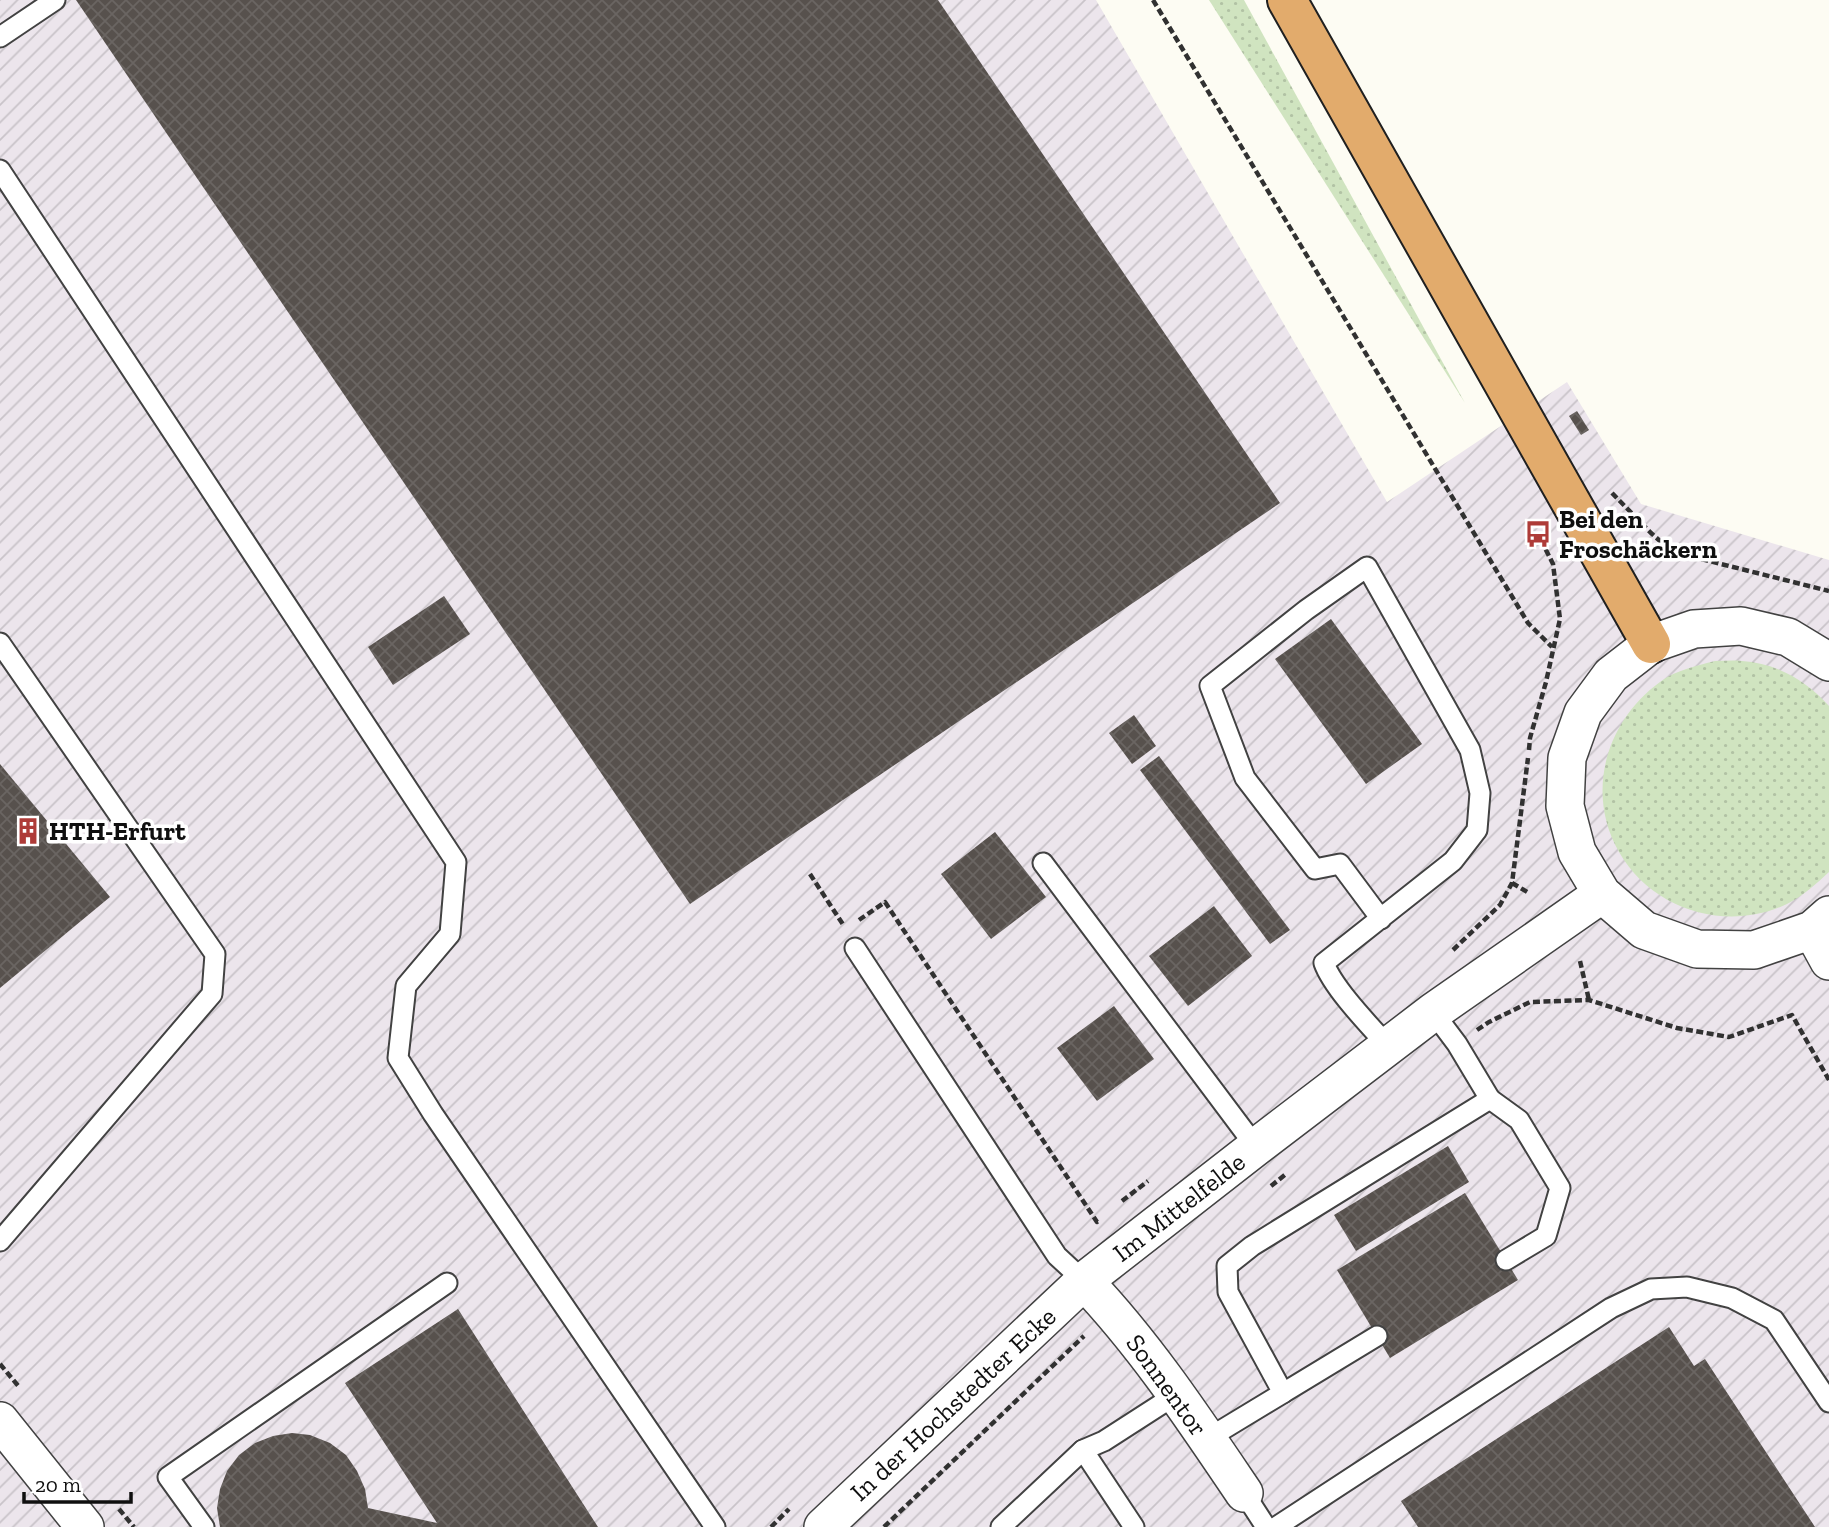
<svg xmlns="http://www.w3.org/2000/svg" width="1829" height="1527" font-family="'Zilla Slab',serif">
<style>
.industrial{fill:url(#industrial-furrows)}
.grass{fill:url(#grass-dots)}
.building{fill:url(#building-cross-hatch)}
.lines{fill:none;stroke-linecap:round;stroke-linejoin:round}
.lane-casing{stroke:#424242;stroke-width:23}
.street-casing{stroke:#424242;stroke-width:40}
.highway-casing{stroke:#202020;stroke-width:42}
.path{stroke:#313131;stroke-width:4.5;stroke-dasharray:7 3.5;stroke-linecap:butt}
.lane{stroke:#fff;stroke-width:19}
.street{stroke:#fff;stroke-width:37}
.highway{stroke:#e2ab6c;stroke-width:38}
.labels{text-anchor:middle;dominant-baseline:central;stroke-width:7;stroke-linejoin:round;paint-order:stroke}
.poi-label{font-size:26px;font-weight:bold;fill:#0f0f0f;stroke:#fff;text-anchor:start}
.street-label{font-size:26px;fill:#0f0f0f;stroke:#fff}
</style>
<defs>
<pattern id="industrial-furrows" width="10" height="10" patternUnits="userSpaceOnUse" patternTransform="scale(1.75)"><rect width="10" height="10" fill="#ece5ec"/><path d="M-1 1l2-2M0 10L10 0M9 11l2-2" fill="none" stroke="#c9c3c9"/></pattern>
<pattern id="grass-dots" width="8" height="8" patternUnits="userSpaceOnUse" patternTransform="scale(1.75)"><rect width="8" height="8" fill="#d0e4c0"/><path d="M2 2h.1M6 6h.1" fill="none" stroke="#b1c2a4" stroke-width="1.8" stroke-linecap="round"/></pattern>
<pattern id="building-cross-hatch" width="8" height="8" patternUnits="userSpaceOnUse" patternTransform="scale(1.75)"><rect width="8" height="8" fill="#57514d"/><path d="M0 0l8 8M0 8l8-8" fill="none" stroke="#6a6562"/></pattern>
</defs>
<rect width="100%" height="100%" fill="#fdfcf3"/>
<path class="industrial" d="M 0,0 L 1096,0 L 1387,502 L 1567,382 L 1641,504 L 1829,560 L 1829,1527 L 0,1527 Z"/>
<g class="grass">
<path d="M 1209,0 L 1244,0 L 1465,403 Z"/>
<path d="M 1715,661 C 1724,661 1733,660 1742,661 C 1776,663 1807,681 1829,706 L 1829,872 C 1816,884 1803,896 1787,904 C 1727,933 1652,910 1619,852 C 1585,793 1606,721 1660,682 C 1676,670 1696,666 1715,661 Z"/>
</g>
<g class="building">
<path d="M 76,0 L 938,0 L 1280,503 L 690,904 Z"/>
<path d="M 1577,411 L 1589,430 L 1581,435 L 1569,416 Z"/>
<path d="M 444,596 L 470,634 L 393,685 L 368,647 Z"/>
<path d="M 1331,619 L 1422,744 L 1366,784 L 1275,659 Z"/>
<path d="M 1134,715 L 1156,746 L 1132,764 L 1109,733 Z"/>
<path d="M 1159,756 L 1290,930 L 1270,944 L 1140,770 Z"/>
<path d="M 0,764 L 110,897 L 0,988 Z"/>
<path d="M 995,832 L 1046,897 L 991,939 L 941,874 Z"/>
<path d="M 1214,906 L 1252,956 L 1188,1006 L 1149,956 Z"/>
<path d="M 1114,1006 L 1154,1059 L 1097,1101 L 1057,1048 Z"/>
<path d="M 1448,1146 L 1469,1182 L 1356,1251 L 1334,1215 Z"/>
<path d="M 1465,1193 L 1518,1280 L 1390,1358 L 1337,1270 Z"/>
<path d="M 458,1309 L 598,1527 L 220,1527 L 217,1508 L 220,1489 L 227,1471 L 239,1455 L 255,1443 L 273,1436 L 292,1433 L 310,1435 L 330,1443 L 346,1455 L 357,1471 L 365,1489 L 368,1508 L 437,1523 L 345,1383 Z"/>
<path d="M 1669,1327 L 1694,1366 L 1705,1359 L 1815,1527 L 1418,1527 L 1401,1501 Z"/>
</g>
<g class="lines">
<defs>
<g id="lane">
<path d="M 0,37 L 55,0"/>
<path d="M 0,170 L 456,862 L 450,934 L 406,986 L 398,1058 L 433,1114 L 715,1527"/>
<path d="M 0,643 L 215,954 L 212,994 L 0,1241"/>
<path d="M 1043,863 L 1256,1147"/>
<path d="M 1381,919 L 1340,864 L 1315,869 L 1245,778 L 1210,686 L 1306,610 L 1367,567 L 1470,750 L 1480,793 L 1477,830 L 1453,861 L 1324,963 C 1333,988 1369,1025 1388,1046"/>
<path d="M 855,948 L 1057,1256 L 1084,1281"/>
<path d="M 1490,1099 L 1519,1120 L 1560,1188 L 1546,1236 L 1506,1260"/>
<path d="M 1283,1393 L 1377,1336"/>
<path d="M 1207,1439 L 1283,1393 L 1228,1292 L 1227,1266 L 1252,1246 L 1490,1099 L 1457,1044 L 1433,1012"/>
<path d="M 1083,1450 L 1134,1527"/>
<path d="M 1244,1493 L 1266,1527"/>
<path d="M 204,1527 L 168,1477 L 447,1283"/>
<path d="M 1001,1527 L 1083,1450 L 1104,1441 L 1177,1394"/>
<path d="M 1276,1527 L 1611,1308 L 1651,1289 L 1687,1287 L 1732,1298 L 1774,1320 L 1829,1402"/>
</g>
<g id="street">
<path d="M 1829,662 L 1788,637 L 1741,626 L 1694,629 L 1651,644 L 1611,675 L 1583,713 L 1567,758 L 1565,806 L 1577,852 L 1602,894 L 1644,930 L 1697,949 L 1754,950 L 1812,930 L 1829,915"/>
<path d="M 1812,930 L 1829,961"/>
<path d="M 1084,1281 C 1145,1345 1194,1419 1244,1493"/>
<path d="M 0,1421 L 85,1527"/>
<path d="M 823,1527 L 1084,1281 L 1256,1147 L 1433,1012 L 1602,894"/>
</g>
<path id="highway" d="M 1287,0 L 1651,644"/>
</defs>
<use href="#lane" class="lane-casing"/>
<use href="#street" class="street-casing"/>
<use href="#highway" class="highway-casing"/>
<g class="path">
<path d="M 1153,0 L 1528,623 L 1552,647"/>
<path d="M 1612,493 L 1651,533 L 1678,557 L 1701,559 L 1829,591"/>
<path d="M 1529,750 L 1530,738 L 1546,682 L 1560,619 L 1553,564 L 1538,534"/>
<path d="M 810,874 L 844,926"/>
<path d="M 1512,883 L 1529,893"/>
<path d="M 859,920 L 885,902 L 1097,1222 L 1099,1221"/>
<path d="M 1453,950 L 1500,905 L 1512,883 L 1528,758"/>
<path d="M 1580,961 L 1589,1000"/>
<path d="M 1477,1030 L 1489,1022 L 1530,1002 L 1589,1000 L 1677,1028 L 1729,1037 L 1792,1015 L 1829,1080"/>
<path d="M 1271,1186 L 1286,1174"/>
<path d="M 1122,1201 L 1148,1181"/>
<path d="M 0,1364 L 20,1388"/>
<path d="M 119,1509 L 134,1527"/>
<path d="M 771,1527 L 789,1509"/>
<path d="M 884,1527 L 1084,1336"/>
</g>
<use href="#lane" class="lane"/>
<use href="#street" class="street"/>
<use href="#highway" class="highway"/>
</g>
<defs>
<symbol id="bus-bare" viewBox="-9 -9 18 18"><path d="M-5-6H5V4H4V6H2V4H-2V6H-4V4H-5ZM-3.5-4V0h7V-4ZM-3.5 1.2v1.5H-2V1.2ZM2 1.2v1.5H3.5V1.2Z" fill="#ae3b38" stroke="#fff" stroke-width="2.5" paint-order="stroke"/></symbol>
<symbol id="building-bare" viewBox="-9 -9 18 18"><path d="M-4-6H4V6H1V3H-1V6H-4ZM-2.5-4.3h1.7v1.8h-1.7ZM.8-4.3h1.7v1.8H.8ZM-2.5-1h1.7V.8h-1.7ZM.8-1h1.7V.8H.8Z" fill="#ae3b38" stroke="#fff" stroke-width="2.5" paint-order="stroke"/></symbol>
</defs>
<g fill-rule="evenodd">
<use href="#bus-bare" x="1519" y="515" width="38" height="38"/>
<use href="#building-bare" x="9" y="812" width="38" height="38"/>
</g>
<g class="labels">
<g class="poi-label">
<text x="1559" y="519">Bei den<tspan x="1559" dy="30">Froschäckern</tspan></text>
<text x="49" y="831">HTH-Erfurt</text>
</g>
<g class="street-label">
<text transform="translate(1179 1207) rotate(-38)">Im Mittelfelde</text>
<text transform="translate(1167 1385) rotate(54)">Sonnentor</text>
<text transform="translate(953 1404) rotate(-43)">In der Hochstedter Ecke</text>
</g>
</g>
<path d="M24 1492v10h107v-10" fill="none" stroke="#0f0f0f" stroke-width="3.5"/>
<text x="35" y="1492" font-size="21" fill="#0f0f0f" stroke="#ffffff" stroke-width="5" paint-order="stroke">20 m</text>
</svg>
